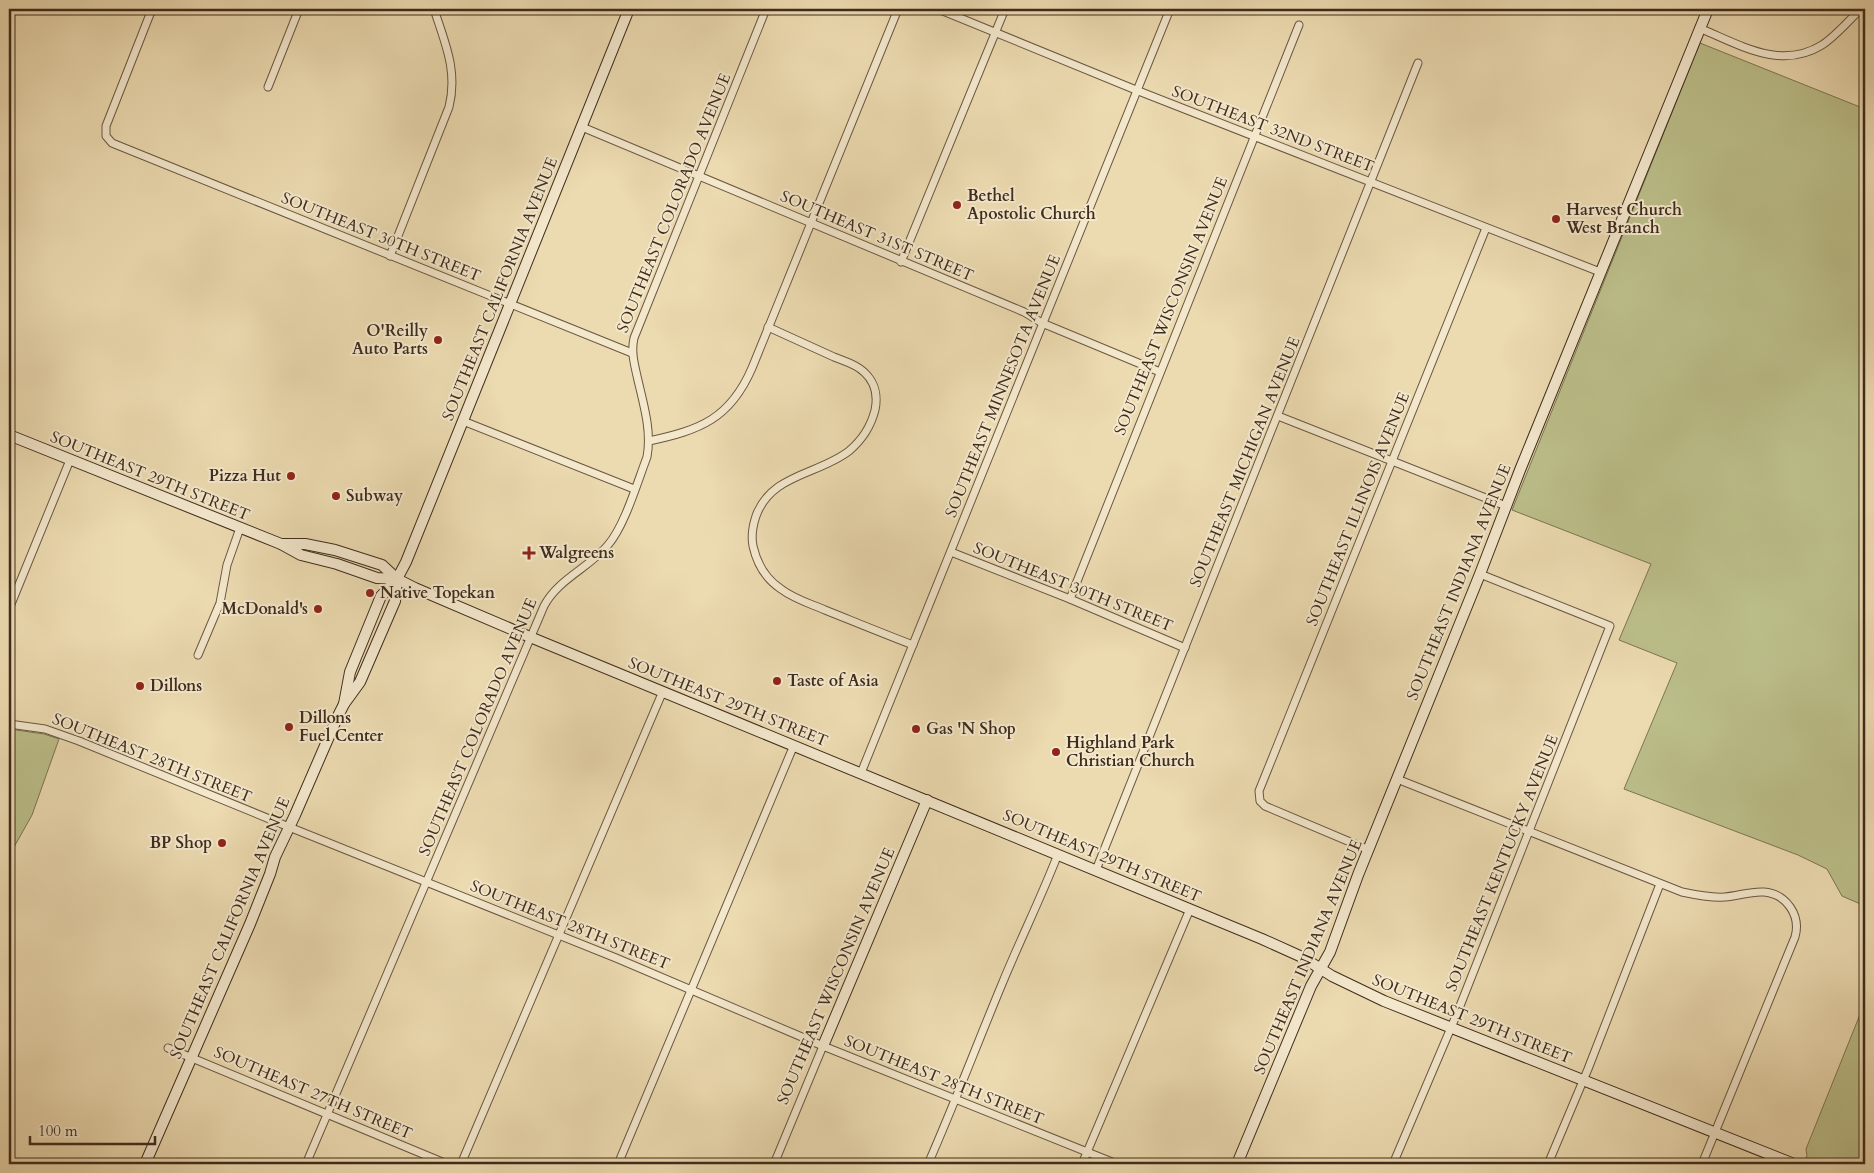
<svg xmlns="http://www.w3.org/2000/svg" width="1874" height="1173" font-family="Cardo,serif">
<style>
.green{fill:#bbbe89;stroke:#7c7552}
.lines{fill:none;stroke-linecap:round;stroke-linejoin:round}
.street-casing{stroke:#6a5841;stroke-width:9}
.secondary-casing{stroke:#3e2c1c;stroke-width:12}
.street{stroke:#f3e7cc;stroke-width:7}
.secondary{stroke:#f3e7cc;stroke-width:10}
.poi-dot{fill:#8f2418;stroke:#f3e7cc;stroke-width:2}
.labels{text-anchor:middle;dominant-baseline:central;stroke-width:4;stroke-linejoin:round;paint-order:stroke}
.street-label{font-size:16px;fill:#3e2c1c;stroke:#f3e7cc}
.poi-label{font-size:16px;font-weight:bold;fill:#3e2c1c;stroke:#f3e7cc;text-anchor:start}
</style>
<rect width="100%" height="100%" fill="#ecdab0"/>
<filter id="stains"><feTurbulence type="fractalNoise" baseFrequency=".004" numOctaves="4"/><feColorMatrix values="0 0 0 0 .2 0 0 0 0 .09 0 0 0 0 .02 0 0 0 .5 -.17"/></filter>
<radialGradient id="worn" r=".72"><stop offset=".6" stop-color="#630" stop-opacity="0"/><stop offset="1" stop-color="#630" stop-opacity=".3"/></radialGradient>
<g class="green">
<path d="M 1700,43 L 1865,109 L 1865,906 L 1842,896 L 1827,869 L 1798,855 L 1624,789 L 1677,663 L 1619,640 L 1651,564 L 1512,510 Z"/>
<path d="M 9,729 L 44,734 L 59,739 L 32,815 L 9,856 Z"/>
<path d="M 1865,1002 L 1865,1164 L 1820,1164 L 1805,1159 L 1807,1156 L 1806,1149 Z"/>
</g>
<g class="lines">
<defs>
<g id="street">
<path d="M 152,9 L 106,126 L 106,136 L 112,143 L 632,353"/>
<path d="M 938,9 L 1136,90 L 1600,272"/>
<path d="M 1699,28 C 1739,44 1780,71 1822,45 C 1836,36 1849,20 1861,9"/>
<path d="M 268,87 L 299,9"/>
<path d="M 582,127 L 1024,312 L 1042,323 L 1160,372"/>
<path d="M 390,256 L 449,107 C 458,71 445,43 434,9"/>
<path d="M 901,262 L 1005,9"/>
<path d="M 768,327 C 790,337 812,347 834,357 C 844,361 856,364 864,372 C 875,382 878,396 875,410 C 871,426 862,440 849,451 C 818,475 771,474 756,516 C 753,525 751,536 753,546 C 757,564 766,579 781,589 C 794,599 811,604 825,610 C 855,622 884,634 913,645"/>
<path d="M 1278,416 L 1506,506"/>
<path d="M 463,421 L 634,489"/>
<path d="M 649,441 C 700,430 730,419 752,368 L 898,9"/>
<path d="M 951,552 L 1070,599 L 1185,648"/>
<path d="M 1070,599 L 1299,25"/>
<path d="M 9,609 L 70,460"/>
<path d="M 198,655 L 220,603 L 227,565 L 240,528"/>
<path d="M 9,724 L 45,729 L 79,741 L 289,827 L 616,958 L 823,1046 L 1117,1164"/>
<path d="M 861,773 L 1170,9"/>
<path d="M 1397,779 L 1682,892 C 1696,895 1711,898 1725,897 C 1738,896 1751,891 1764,892 C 1787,894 1801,916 1795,937 L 1702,1164"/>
<path d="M 1369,850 L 1265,806 L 1260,801 L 1259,791 L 1486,228"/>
<path d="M 1096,870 L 1418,63"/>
<path d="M 168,1048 L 447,1164"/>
<path d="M 306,1164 L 544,606 C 558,579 589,568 608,545 C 625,525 637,483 647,457 C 652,430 643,403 637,376 C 634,363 631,351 634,338 L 766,9"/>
<path d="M 461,1164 L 663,691"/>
<path d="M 618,1164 L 794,745"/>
<path d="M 774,1164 L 823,1046"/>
<path d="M 928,1164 C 954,1105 977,1044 1002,984 C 1020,940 1041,898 1058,854"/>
<path d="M 1082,1164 L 1190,909"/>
<path d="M 1393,1164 L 1456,1016 L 1610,626 L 1480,574"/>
<path d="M 1548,1164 L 1588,1069 L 1660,884"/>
</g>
<g id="secondary">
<path d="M 9,435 L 281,544 L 301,555 L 337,564 L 377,578 L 397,579"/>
<path d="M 281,544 L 305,544 L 335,550 L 382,565 L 397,579 L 415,588 L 530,637 L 1262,939 L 1302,957 L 1332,976 L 1384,1001 L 1794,1164"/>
<path d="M 344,704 L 350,672 L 381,596 L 397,579 L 406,562 L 629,9"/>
<path d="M 823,1046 L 927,800"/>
<path d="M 145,1164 L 250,924 L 270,874 L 275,857 L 295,815 L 337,718 L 344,704 L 360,682 L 395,601 L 397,579"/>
<path d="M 1237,1164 L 1311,986 L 1330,952 L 1358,875 L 1480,574 L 1520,470 L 1708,9"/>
</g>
</defs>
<use href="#street" class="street-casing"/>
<use href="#secondary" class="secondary-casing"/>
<use href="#street" class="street"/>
<use href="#secondary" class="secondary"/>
</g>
<g class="poi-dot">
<circle cx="957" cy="205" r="5"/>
<circle cx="1556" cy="219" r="5"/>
<circle cx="438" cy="340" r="5"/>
<circle cx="291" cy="476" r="5"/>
<circle cx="336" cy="496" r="5"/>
<path d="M526.5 545.5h5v5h5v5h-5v5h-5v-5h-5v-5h5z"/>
<circle cx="370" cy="593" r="5"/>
<circle cx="318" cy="609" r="5"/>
<circle cx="777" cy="681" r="5"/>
<circle cx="140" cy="686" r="5"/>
<circle cx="289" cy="727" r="5"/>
<circle cx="916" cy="729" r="5"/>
<circle cx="1056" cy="752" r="5"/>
<circle cx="222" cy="843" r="5"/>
</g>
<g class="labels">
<g class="street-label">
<text transform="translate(1273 129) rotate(21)">SOUTHEAST 32ND STREET</text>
<text transform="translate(674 203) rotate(-68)">SOUTHEAST COLORADO AVENUE</text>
<text transform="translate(877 236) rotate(23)">SOUTHEAST 31ST STREET</text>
<text transform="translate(381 237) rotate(22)">SOUTHEAST 30TH STREET</text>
<text transform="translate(500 289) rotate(-68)">SOUTHEAST CALIFORNIA AVENUE</text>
<text transform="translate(1171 306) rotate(-68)">SOUTHEAST WISCONSIN AVENUE</text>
<text transform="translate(1003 386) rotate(-68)">SOUTHEAST MINNESOTA AVENUE</text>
<text transform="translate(1245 462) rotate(-68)">SOUTHEAST MICHIGAN AVENUE</text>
<text transform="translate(150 476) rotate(22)">SOUTHEAST 29TH STREET</text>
<text transform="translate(1358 509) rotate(-68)">SOUTHEAST ILLINOIS AVENUE</text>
<text transform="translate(1459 582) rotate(-68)">SOUTHEAST INDIANA AVENUE</text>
<text transform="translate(1073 587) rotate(22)">SOUTHEAST 30TH STREET</text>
<text transform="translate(728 702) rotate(22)">SOUTHEAST 29TH STREET</text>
<text transform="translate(478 727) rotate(-67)">SOUTHEAST COLORADO AVENUE</text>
<text transform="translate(152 758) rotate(22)">SOUTHEAST 28TH STREET</text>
<text transform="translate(1102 856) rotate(23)">SOUTHEAST 29TH STREET</text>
<text transform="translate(1502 863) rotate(-68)">SOUTHEAST KENTUCKY AVENUE</text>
<text transform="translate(570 925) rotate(22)">SOUTHEAST 28TH STREET</text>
<text transform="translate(230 928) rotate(-67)">SOUTHEAST CALIFORNIA AVENUE</text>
<text transform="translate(1308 957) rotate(-67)">SOUTHEAST INDIANA AVENUE</text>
<text transform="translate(836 976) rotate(-67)">SOUTHEAST WISCONSIN AVENUE</text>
<text transform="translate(1472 1019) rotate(22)">SOUTHEAST 29TH STREET</text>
<text transform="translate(944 1080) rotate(22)">SOUTHEAST 28TH STREET</text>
<text transform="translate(313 1093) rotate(23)">SOUTHEAST 27TH STREET</text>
</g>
<g class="poi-label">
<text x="967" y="196">Bethel<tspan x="967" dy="18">Apostolic Church</tspan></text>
<text x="1566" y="210">Harvest Church<tspan x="1566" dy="18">West Branch</tspan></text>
<text x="428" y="331" text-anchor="end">O'Reilly<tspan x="428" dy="18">Auto Parts</tspan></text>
<text x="281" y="476" text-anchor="end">Pizza Hut</text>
<text x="346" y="496">Subway</text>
<text x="539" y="553">Walgreens</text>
<text x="380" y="593">Native Topekan</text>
<text x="308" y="609" text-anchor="end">McDonald's</text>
<text x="787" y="681">Taste of Asia</text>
<text x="150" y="686">Dillons</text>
<text x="299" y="718">Dillons<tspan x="299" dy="18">Fuel Center</tspan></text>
<text x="926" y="729">Gas 'N Shop</text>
<text x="1066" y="743">Highland Park<tspan x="1066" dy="18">Christian Church</tspan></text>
<text x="212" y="843" text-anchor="end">BP Shop</text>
</g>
</g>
<rect width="1874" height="1173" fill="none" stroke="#ecdab0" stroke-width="30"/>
<rect x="10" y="10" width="1854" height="1153" fill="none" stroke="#3e2c1c" stroke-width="2.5"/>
<rect x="15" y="15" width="1844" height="1143" fill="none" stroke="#3e2c1c"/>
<path d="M30 1136v8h125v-8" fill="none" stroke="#3e2c1c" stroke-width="2.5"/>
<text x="38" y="1136" font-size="15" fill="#3e2c1c" stroke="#f3e7cc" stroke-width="4" paint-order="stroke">100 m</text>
<rect width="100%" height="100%" filter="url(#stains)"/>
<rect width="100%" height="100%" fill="url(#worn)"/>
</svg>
